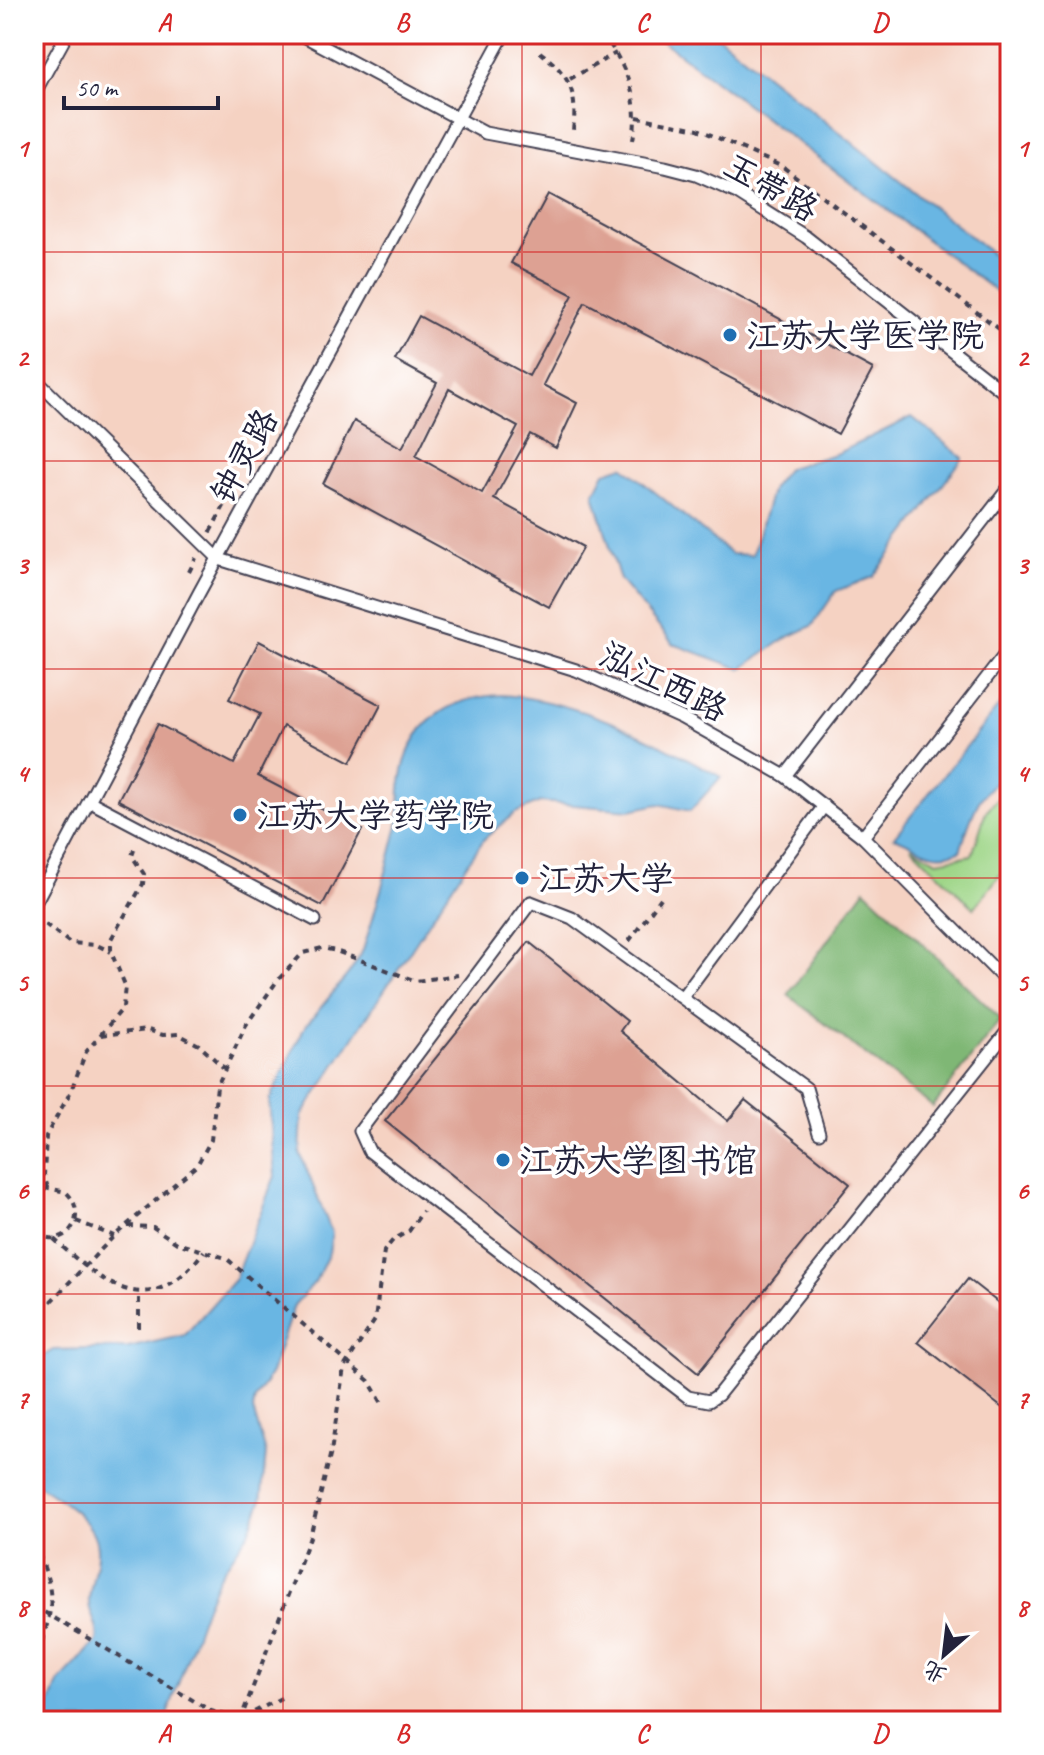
<svg xmlns="http://www.w3.org/2000/svg" width="1044" height="1755" font-family="Caveat,'LXGW WenKai TC',sans-serif">
<style>
.built{fill:#f5d2c2}
.green{fill:#9fd688;stroke:#607c62;stroke-width:2}
.forest{fill:#7fb774;stroke:#506c58;stroke-width:2}
.water{fill:#69b6e3;stroke:#466c8f;stroke-width:2}
.building{fill:#dda193;fill-rule:evenodd}
.lines{fill:none;stroke-linecap:round;stroke-linejoin:round}
.service-casing{stroke:#423f51;stroke-width:15}
.path{stroke:#423f51;stroke-width:4;stroke-dasharray:6 6;stroke-linecap:butt}
.service{stroke:#fff;stroke-width:11}
.grid{fill:none;stroke:#d62828;stroke-width:2;stroke-opacity:0.55}
.poi-dot{fill:#1f6fb2;stroke:#fff;stroke-width:3}
.labels{text-anchor:middle;dominant-baseline:central;stroke-width:7;stroke-linejoin:round;paint-order:stroke}
.street-label{font-size:34px;fill:#22223b;stroke:#fff}
.poi-label{font-size:34px;fill:#22223b;stroke:#fff;text-anchor:start}
.neatline{fill:none;stroke:#d62828;stroke-width:3}
.grid-label{font-size:26px;text-anchor:middle;font-weight:bold;fill:#d62828}
</style>
<rect width="100%" height="100%" fill="#fff"/>
<filter id="ink" filterUnits="userSpaceOnUse"><feTurbulence type="fractalNoise" baseFrequency=".0125" numOctaves="2"/><feDisplacementMap in="SourceGraphic" scale="16" xChannelSelector="R" yChannelSelector="G"/><feConvolveMatrix kernelMatrix="1 2 1 2 8 2 1 2 1" color-interpolation-filters="sRGB"/></filter>
<filter id="wash" filterUnits="userSpaceOnUse"><feTurbulence type="fractalNoise" baseFrequency=".006" numOctaves="4" result="noise"/><feDisplacementMap in="SourceGraphic" scale="32" xChannelSelector="R" yChannelSelector="G"/><feGaussianBlur stdDeviation="1.8" result="paint"/><feColorMatrix in="noise" values="0 0 0 0 0 0 0 0 0 0 0 0 0 0 0 0 0 1.4 0 .05"/><feComposite in="paint" operator="in"/></filter>
<g filter="url(#wash)">
<rect width="100%" height="100%" fill="#f5e3cb"/>
<rect class="built" x="34" y="34" width="976" height="1687"/>
<path class="green" d="M 1010,785 L 1010,862 L 974,908 L 911,847 L 937,861 L 972,855 L 986,811 Z"/>
<path class="forest" d="M 865,889 L 1001,1019 L 933,1107 L 788,995 Z"/>
<g class="water">
<path d="M 653,34 L 715,34 L 1010,268 L 1010,302 Z"/>
<path d="M 912,417 L 963,458 L 873,577 L 836,591 L 812,626 L 786,638 L 741,669 L 673,644 L 620,580 L 594,494 L 605,472 L 623,466 L 731,554 L 752,555 L 772,488 L 788,468 L 838,453 Z"/>
<path d="M 1010,692 L 1010,774 C 977,788 971,819 960,851 C 928,861 923,847 894,837 Z"/>
<path d="M 502,695 C 581,701 653,739 721,777 L 690,811 L 659,804 L 630,810 L 540,802 L 515,813 L 485,838 L 465,867 L 302,1116 L 300,1153 L 332,1233 L 329,1253 L 315,1282 L 294,1305 L 271,1373 L 255,1399 L 253,1410 L 266,1453 L 261,1502 L 249,1532 L 218,1578 L 206,1606 L 165,1721 L 44,1721 L 58,1683 L 97,1641 C 100,1624 87,1613 89,1599 C 91,1582 98,1565 97,1549 C 96,1518 56,1498 34,1482 L 34,1362 L 53,1350 L 128,1348 L 185,1335 L 234,1280 L 275,1176 L 269,1101 L 304,1028 L 353,968 L 363,950 C 376,909 388,867 398,825 C 401,810 398,796 401,782 C 409,723 447,697 502,695 Z"/>
</g>
<g id="blocks">
<g class="building">
<path d="M 548,194 L 873,369 L 838,434 L 585,302 L 543,385 L 577,403 L 556,448 L 530,434 L 494,499 L 583,547 L 549,607 L 323,484 L 354,421 L 402,448 L 437,383 L 395,360 L 419,316 L 529,376 L 573,295 L 511,263 ZM 449,389 L 518,427 L 482,493 L 416,456 Z"/>
<path d="M 259,641 L 381,705 L 351,762 L 283,726 L 258,776 L 362,830 L 322,906 L 118,800 L 158,724 L 234,764 L 260,714 L 229,699 Z"/>
<path d="M 529,942 L 627,1021 L 620,1031 L 728,1121 L 745,1100 L 850,1184 L 698,1373 L 385,1121 Z"/>
<path d="M 968,1279 L 1010,1312 L 1010,1414 L 918,1342 Z"/>
</g>
</g>
</g>
<g filter="url(#ink)">
<use href="#blocks" fill-opacity="0" stroke="#423f51" stroke-width="2"/>
<g class="lines">
<defs>
<g id="service">
<path d="M 300,34 L 485,133 L 665,167 L 696,175 L 737,193 L 806,237 L 1010,397"/>
<path d="M 34,94 L 67,34"/>
<path d="M 34,378 L 219,559 L 576,670 L 682,718 L 785,776 L 863,837 L 1010,985"/>
<path d="M 785,776 L 1010,486"/>
<path d="M 89,801 L 315,920"/>
<path d="M 863,837 L 1010,648"/>
<path d="M 34,905 L 199,593 L 504,34"/>
<path d="M 683,996 L 824,806"/>
<path d="M 819,1133 L 806,1088 L 572,918 L 531,902 L 360,1131 L 369,1151 L 688,1397 L 709,1401 L 718,1395 L 1010,1028"/>
</g>
</defs>
<use href="#service" class="service-casing"/>
<g class="path">
<path d="M 603,34 C 627,68 640,98 633,140"/>
<path d="M 540,52 C 570,75 578,93 573,130"/>
<path d="M 570,79 L 616,53"/>
<path d="M 637,117 L 698,129 L 783,167 L 1010,337"/>
<path d="M 791,205 L 806,183"/>
<path d="M 210,532 L 224,506"/>
<path d="M 189,572 L 196,558"/>
<path d="M 45,924 L 70,943 L 97,945 L 111,952"/>
<path d="M 629,941 L 661,898"/>
<path d="M 101,1035 L 148,1030 L 163,1035 L 178,1034 L 199,1045 L 224,1068"/>
<path d="M 48,1188 L 44,1175 L 46,1136 L 70,1093 L 86,1052 L 123,1008 L 125,985 L 111,952 L 111,939 L 143,884 L 144,874 L 132,856 L 136,844"/>
<path d="M 34,1196 L 48,1188 L 66,1192 C 92,1217 63,1254 34,1231"/>
<path d="M 76,1221 L 114,1236"/>
<path d="M 128,1226 L 153,1227 L 177,1243 L 226,1258 L 369,1381 L 383,1405"/>
<path d="M 54,1239 C 106,1287 150,1323 204,1251"/>
<path d="M 34,1319 L 114,1236 L 197,1165 L 211,1140 L 217,1086 L 246,1025 L 277,981 L 303,953 L 322,948 L 336,951 L 416,981 L 458,975"/>
<path d="M 139,1328 L 139,1293"/>
<path d="M 34,1543 C 59,1599 53,1608 34,1665"/>
<path d="M 34,1606 L 211,1711 L 240,1719 L 283,1697"/>
<path d="M 240,1721 L 310,1537 L 331,1452 L 344,1367 L 375,1320 L 384,1251 L 393,1240 L 409,1231 L 423,1211"/>
</g>
<use href="#service" class="service"/>
</g>
</g>
<path class="grid" d="M 283,34 L 283,1721M 522,34 L 522,1721M 761,34 L 761,1721M 34,252 L 1010,252M 34,461 L 1010,461M 34,669 L 1010,669M 34,878 L 1010,878M 34,1086 L 1010,1086M 34,1294 L 1010,1294M 34,1503 L 1010,1503"/>
<g class="poi-dot">
<circle cx="730" cy="335" r="8"/>
<circle cx="240" cy="815" r="8"/>
<circle cx="522" cy="878" r="8"/>
<circle cx="503" cy="1160" r="8"/>
</g>
<g class="labels">
<g class="street-label">
<text transform="translate(771 187) rotate(30)">玉带路</text>
<text transform="translate(244 456) rotate(-61)">钟灵路</text>
<text transform="translate(664 682) rotate(26)">泓江西路</text>
</g>
<g class="poi-label">
<text x="746" y="335">江苏大学医学院</text>
<text x="256" y="815">江苏大学药学院</text>
<text x="538" y="878">江苏大学</text>
<text x="519" y="1160">江苏大学图书馆</text>
</g>
</g>
<rect width="1044" height="1755" fill="none" stroke="#fff" stroke-width="88"/>
<g transform="translate(944 1655) rotate(208)" stroke="#ffffff" stroke-width="6" paint-order="stroke">
<path d="M0-6L14 30L0 20L-14 30Z" fill="#22223b"/>
<text y="-12" font-size="22" font-weight="bold" text-anchor="middle" fill="#22223b">北</text>
</g>
<path d="M64 96v12h154v-12" fill="none" stroke="#22223b" stroke-width="4"/>
<text x="76" y="96" font-size="24" fill="#22223b" stroke="#ffffff" stroke-width="6" paint-order="stroke">50 m</text>
<rect x="44" y="44" width="956" height="1667" class="neatline"/>
<g class="grid-label">
<text x="164" y="31">A</text>
<text x="402" y="31">B</text>
<text x="642" y="31">C</text>
<text x="880" y="31">D</text>
<text x="22" y="157">1</text>
<text x="1022" y="157">1</text>
<text x="22" y="366">2</text>
<text x="1022" y="366">2</text>
<text x="22" y="574">3</text>
<text x="1022" y="574">3</text>
<text x="22" y="782">4</text>
<text x="1022" y="782">4</text>
<text x="22" y="991">5</text>
<text x="1022" y="991">5</text>
<text x="22" y="1199">6</text>
<text x="1022" y="1199">6</text>
<text x="22" y="1408">7</text>
<text x="1022" y="1408">7</text>
<text x="22" y="1616">8</text>
<text x="1022" y="1616">8</text>
<text x="164" y="1742">A</text>
<text x="402" y="1742">B</text>
<text x="642" y="1742">C</text>
<text x="880" y="1742">D</text>
</g>
</svg>
